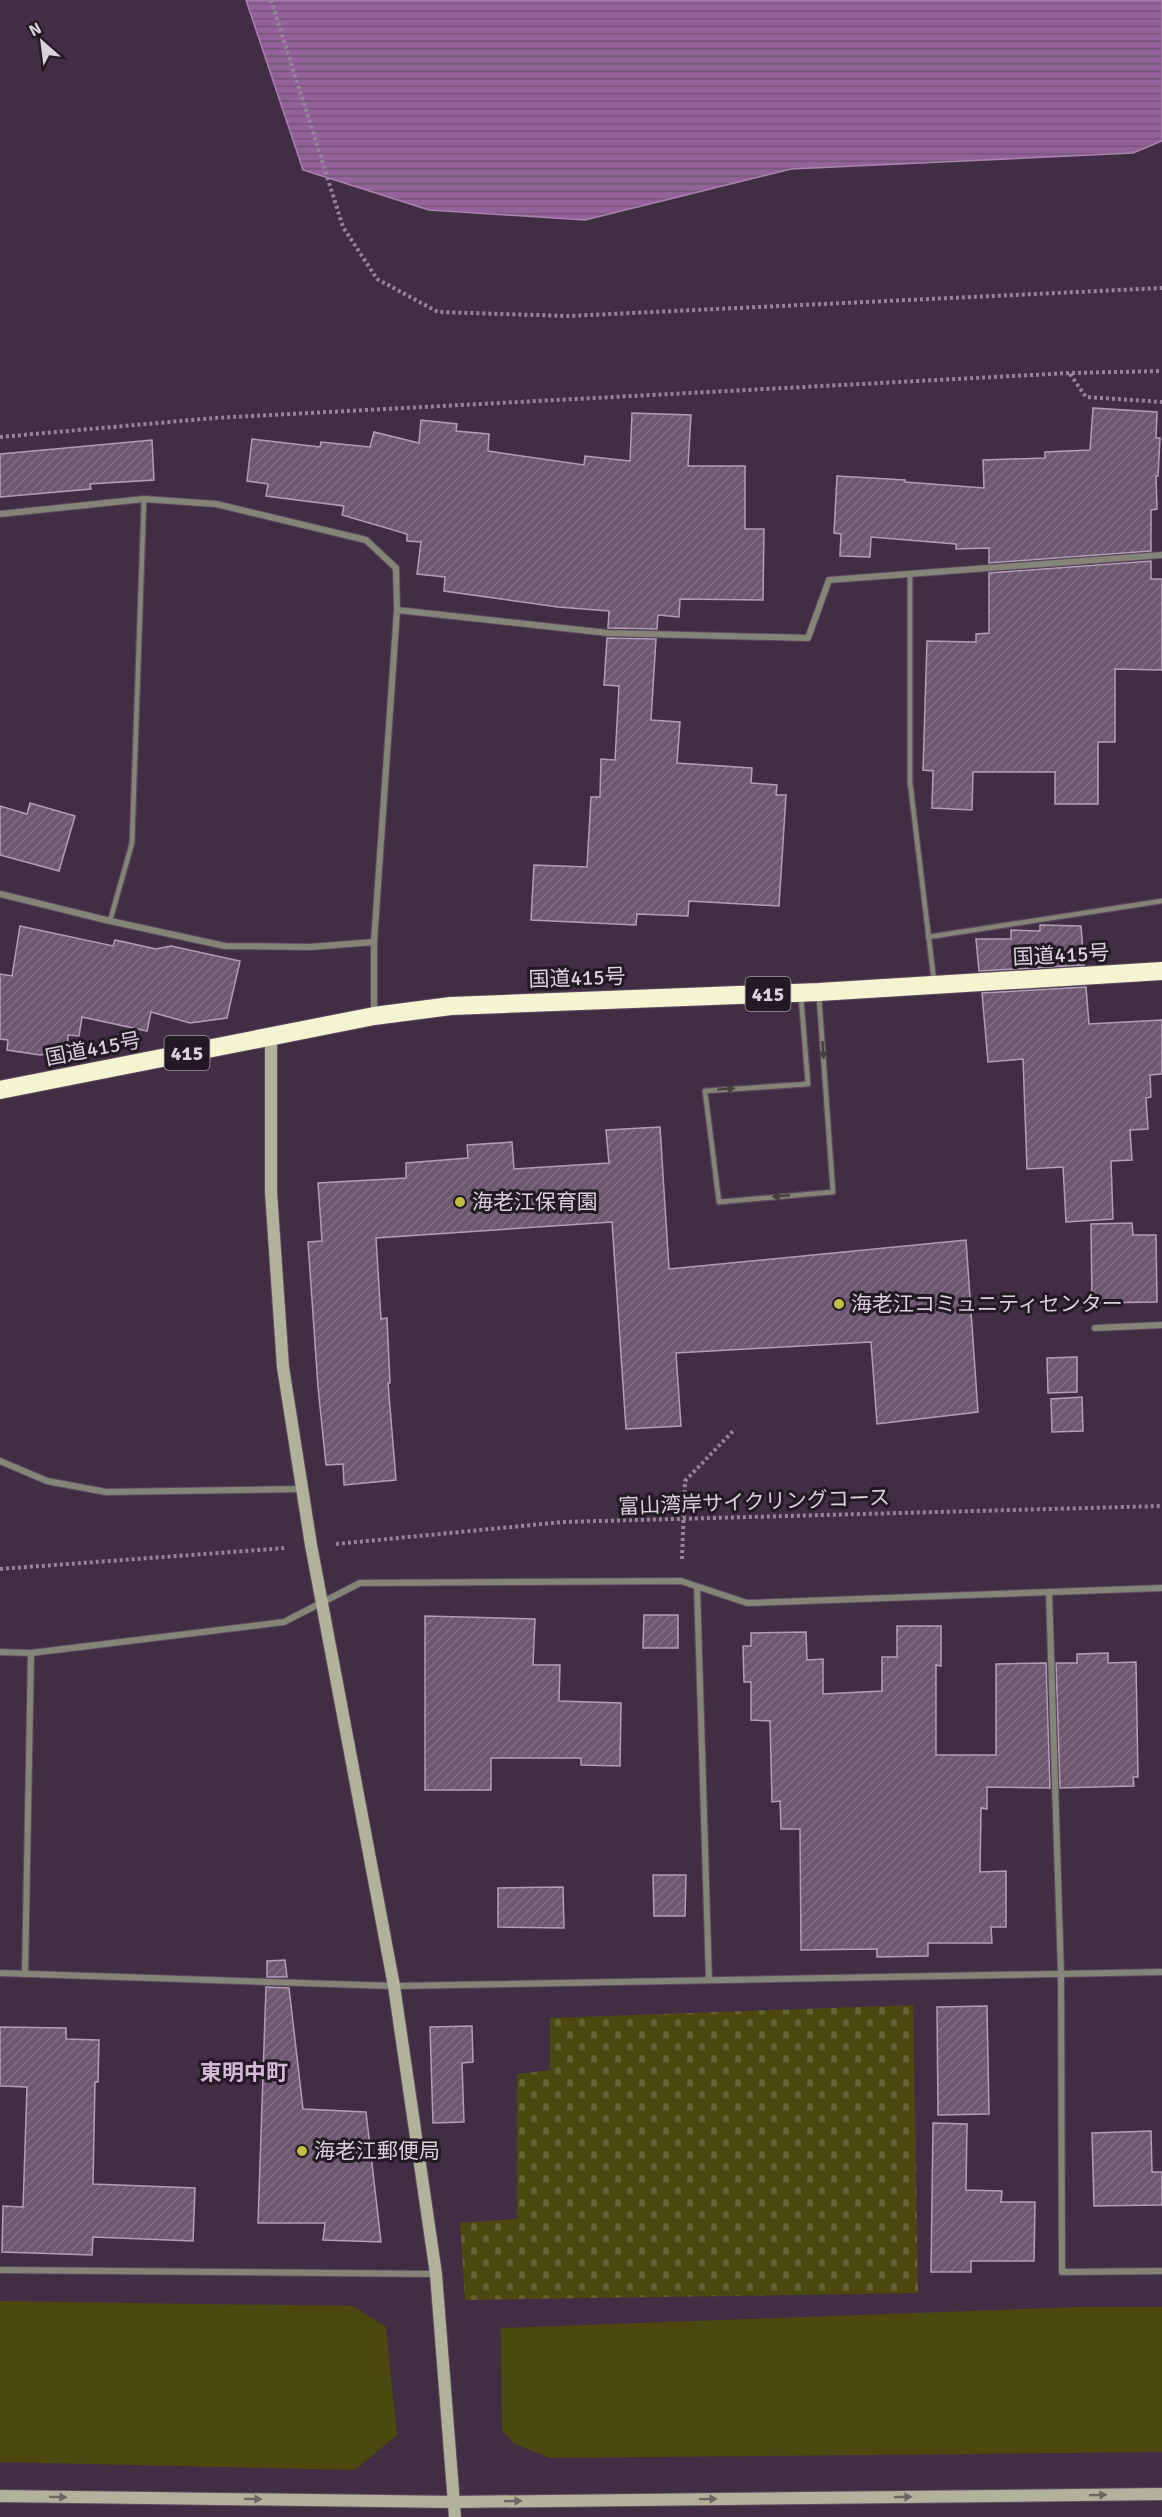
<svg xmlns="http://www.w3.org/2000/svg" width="1162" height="2517" font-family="Signika,'Noto Sans JP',sans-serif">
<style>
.grass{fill:#4b490f}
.cemetery{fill:url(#cemetery-stones)}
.water{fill:url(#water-rules);stroke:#aa83af;stroke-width:1.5}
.building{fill:url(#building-hatch);stroke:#b59db9;stroke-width:1.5}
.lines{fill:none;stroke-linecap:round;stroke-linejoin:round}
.lane-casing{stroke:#5d4a60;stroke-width:7}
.street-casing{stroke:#5d4a60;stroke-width:8}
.secondary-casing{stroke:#5d4a60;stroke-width:14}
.highway-casing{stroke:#5d4a60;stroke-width:20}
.path{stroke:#958597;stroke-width:4;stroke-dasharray:3 3;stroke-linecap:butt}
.lane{stroke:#858577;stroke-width:4.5}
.street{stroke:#858577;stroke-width:6}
.secondary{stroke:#b2b29b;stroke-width:12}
.highway{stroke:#f4f4d0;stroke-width:18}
.oneway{fill:#453f41}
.oneway2{fill:#6a6660}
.poi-dot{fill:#c1be40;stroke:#231924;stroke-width:2}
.labels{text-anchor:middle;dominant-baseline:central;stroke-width:6;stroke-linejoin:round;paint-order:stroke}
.shield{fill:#231924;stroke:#a498a6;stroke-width:1.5}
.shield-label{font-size:20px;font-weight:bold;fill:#dccfde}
.street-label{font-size:21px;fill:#dccfde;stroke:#231924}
.poi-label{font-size:21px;fill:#dccfde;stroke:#231924;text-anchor:start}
.neighbourhood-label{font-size:22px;font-weight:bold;fill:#d2b9d5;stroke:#231924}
</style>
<defs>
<pattern id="cemetery-stones" width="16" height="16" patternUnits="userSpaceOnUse" patternTransform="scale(1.5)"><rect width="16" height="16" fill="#4b490f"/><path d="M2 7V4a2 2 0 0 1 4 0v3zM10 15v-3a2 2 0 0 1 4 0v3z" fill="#646232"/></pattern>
<pattern id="water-rules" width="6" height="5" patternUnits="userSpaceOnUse" patternTransform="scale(1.5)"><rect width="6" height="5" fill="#94629b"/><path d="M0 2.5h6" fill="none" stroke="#735478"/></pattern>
<pattern id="building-hatch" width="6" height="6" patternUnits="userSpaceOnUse" patternTransform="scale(1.5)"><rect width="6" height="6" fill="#6d5770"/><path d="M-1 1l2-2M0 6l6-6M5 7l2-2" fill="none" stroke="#816e84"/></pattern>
</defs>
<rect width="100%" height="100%" fill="#412d44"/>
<g class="grass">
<path d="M 0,2301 L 353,2306 L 386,2327 L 397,2435 L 355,2470 L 0,2462 Z"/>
<path d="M 1079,2307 L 1162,2307 L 1162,2452 L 550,2458 L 515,2444 L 502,2431 L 501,2328 Z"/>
</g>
<path class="cemetery" d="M 913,2005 L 918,2293 L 465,2300 L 460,2223 L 517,2219 L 517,2074 L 550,2070 L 550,2018 Z"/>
<path class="water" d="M 246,0 L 1162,0 L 1162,141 L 1133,153 L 791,169 L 585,220 L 429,210 L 303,170 Z"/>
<g class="building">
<path d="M 1093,408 L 1157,412 L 1156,438 L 1160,438 L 1158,476 L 1156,476 L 1157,509 L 1151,510 L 1151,551 L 989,563 L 989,548 L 956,549 L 956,544 L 871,537 L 870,557 L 840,556 L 841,534 L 834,533 L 837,476 L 905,480 L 905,482 L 984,488 L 983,460 L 1045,458 L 1045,452 L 1090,450 Z"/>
<path d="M 632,413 L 691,415 L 688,466 L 745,466 L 745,529 L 764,529 L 763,600 L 680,599 L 679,617 L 658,615 L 657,629 L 608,628 L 609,611 L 558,607 L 444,591 L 445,577 L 417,574 L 421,542 L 407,541 L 407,534 L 342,515 L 344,506 L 266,496 L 268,484 L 247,481 L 252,439 L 320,447 L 321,442 L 370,447 L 374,432 L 419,443 L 421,420 L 457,424 L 456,431 L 489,434 L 488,451 L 584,465 L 585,456 L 630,461 Z"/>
<path d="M 152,440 L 154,480 L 90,484 L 91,489 L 0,497 L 0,454 Z"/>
<path d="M 1151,561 L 1151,579 L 1162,579 L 1162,670 L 1115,669 L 1115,742 L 1098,742 L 1098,804 L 1055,804 L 1055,772 L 973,772 L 972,810 L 932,808 L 933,771 L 923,770 L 927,641 L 976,642 L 976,634 L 989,633 L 989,573 Z"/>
<path d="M 607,638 L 656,639 L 651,720 L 680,722 L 677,763 L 752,768 L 751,783 L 777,785 L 776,795 L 786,795 L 779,906 L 689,901 L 688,916 L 637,914 L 636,925 L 531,920 L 534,865 L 587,867 L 591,797 L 600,797 L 601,759 L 615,760 L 619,686 L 604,685 Z"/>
<path d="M 30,803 L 75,816 L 59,871 L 0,855 L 0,806 L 27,814 Z"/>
<path d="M 1040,925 L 1081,926 L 1084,965 L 979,971 L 976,939 L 1011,939 L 1011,930 L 1040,931 Z"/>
<path d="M 20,926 L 113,946 L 115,940 L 156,949 L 171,946 L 240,961 L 227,1018 L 190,1023 L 151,1012 L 147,1031 L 82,1017 L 79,1036 L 68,1035 L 67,1051 L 40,1055 L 7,1050 L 8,1040 L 0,1039 L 0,974 L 12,976 Z"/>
<path d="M 1086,987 L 1089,1024 L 1162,1020 L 1162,1074 L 1150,1075 L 1151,1097 L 1146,1098 L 1148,1129 L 1130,1130 L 1132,1160 L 1111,1161 L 1113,1219 L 1066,1222 L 1063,1167 L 1027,1169 L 1023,1059 L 988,1062 L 982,993 Z"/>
<path d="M 660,1127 L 669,1269 L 966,1240 L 978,1412 L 877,1424 L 871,1342 L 676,1353 L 681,1426 L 626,1429 L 612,1222 L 376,1238 L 381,1319 L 387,1318 L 390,1383 L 388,1383 L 396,1480 L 344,1485 L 343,1464 L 326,1465 L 318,1387 L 308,1242 L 322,1241 L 318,1183 L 406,1178 L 406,1163 L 468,1158 L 467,1145 L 512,1142 L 514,1169 L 609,1163 L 606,1130 Z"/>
<path d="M 1132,1223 L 1133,1235 L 1156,1235 L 1157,1302 L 1092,1303 L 1091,1224 Z"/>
<path d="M 1077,1357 L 1077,1392 L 1048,1393 L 1047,1358 Z"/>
<path d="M 1082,1397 L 1083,1431 L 1052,1432 L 1051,1399 Z"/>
<path d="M 644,1615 L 678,1615 L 678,1648 L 643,1648 Z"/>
<path d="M 425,1616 L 535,1619 L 533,1665 L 560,1665 L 559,1701 L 621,1703 L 620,1766 L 581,1765 L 581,1758 L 491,1758 L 491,1790 L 425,1790 Z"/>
<path d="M 897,1626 L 941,1626 L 941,1666 L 936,1665 L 936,1755 L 996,1755 L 996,1664 L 1046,1663 L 1050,1788 L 987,1787 L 987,1809 L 981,1808 L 980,1872 L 1006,1871 L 1006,1927 L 991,1927 L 992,1943 L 928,1943 L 928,1956 L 877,1957 L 877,1949 L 801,1950 L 800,1829 L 781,1829 L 780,1801 L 772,1802 L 770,1721 L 751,1720 L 751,1682 L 744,1682 L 743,1646 L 751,1646 L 751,1633 L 806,1632 L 807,1660 L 823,1659 L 823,1694 L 882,1691 L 882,1657 L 897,1657 Z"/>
<path d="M 1108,1653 L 1108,1663 L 1136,1662 L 1138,1777 L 1133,1777 L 1134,1786 L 1060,1788 L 1056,1663 L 1077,1663 L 1077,1654 Z"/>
<path d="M 653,1875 L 686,1875 L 685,1916 L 654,1916 Z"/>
<path d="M 563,1887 L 564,1928 L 498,1927 L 498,1888 Z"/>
<path d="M 285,1960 L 287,1977 L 267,1977 L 267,1961 Z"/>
<path d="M 266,1987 L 289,1988 L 303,2109 L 366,2112 L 381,2242 L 323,2240 L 325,2223 L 258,2223 Z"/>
<path d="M 987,2006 L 989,2114 L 938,2115 L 937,2007 Z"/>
<path d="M 472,2026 L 473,2062 L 462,2063 L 464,2122 L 433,2123 L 430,2027 Z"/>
<path d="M 0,2027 L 66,2028 L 66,2039 L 99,2040 L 98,2082 L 95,2082 L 93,2184 L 195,2188 L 193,2241 L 93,2237 L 92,2255 L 2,2252 L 3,2206 L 23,2207 L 27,2087 L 0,2086 Z"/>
<path d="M 933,2123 L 967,2124 L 966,2190 L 1002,2191 L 1001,2202 L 1035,2202 L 1034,2261 L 971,2261 L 971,2272 L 931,2272 Z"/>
<path d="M 1151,2131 L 1152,2172 L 1162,2172 L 1162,2205 L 1094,2206 L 1092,2133 Z"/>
</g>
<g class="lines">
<defs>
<g id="lane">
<path d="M 910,574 L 910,782 L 934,981"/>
<path d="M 110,921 L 132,843 L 144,499"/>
<path d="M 928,937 L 1162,901"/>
<path d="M 801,997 L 808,1084 L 705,1091 L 719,1202 L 833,1192 L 819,997"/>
</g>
<g id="street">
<path d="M 0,514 L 144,499 L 216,504 L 366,540 L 396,568 L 397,610 L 374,942 L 374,1015"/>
<path d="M 397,610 L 608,633 L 808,638 L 829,580 L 1162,555"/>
<path d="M 0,894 L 110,921 L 225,946 L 310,947 L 374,942"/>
<path d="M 1095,1328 L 1162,1325"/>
<path d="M 0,1461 L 47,1481 L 106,1492 L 302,1489"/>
<path d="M 697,1587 L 709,1980"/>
<path d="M 1049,1592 L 1061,1974 L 1062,2272 L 1162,2271"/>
<path d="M 0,1652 L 31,1653 L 284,1622 L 360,1583 L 681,1581 L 747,1603 L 1162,1588"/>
<path d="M 0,1973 L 394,1986 L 1162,1972"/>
<path d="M 25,1974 L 31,1653"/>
<path d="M 0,2270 L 436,2274"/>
</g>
<g id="secondary">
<path d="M 271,1036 L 271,1192 L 283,1367 L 311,1545 L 394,1986 L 436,2274 L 455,2517"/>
<path d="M 0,2496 L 454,2502 L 1162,2494"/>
</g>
<path id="highway" d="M 0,1090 L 374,1016 L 451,1006 L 819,992 L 1162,971"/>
</defs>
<use href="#lane" class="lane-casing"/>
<use href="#street" class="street-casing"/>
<use href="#secondary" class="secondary-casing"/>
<use href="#highway" class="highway-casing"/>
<g class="path">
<path d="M 271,0 L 343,227 L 377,279 L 438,312 L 568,316 L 1162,288"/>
<path d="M 1070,374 L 1086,397 L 1162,402"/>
<path d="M 0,437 L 214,418 L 1070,373 L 1162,371"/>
<path d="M 336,1544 L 563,1522 L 1162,1506"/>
<path d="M 682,1559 L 685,1481 L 735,1429"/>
<path d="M 0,1569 L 286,1548"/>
</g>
<use href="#lane" class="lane"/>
<use href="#street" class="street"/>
<use href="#secondary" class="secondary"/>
<use href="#highway" class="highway"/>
</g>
<defs><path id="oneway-solid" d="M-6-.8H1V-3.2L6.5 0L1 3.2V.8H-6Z" transform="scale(1.5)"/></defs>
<g class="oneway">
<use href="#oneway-solid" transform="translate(823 1050) rotate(86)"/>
<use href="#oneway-solid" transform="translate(726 1089) rotate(-4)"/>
<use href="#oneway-solid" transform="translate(781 1196) rotate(175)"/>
</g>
<g class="oneway2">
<use href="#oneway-solid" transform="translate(1098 2495) rotate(-1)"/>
<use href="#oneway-solid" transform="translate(58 2497) rotate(1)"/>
<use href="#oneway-solid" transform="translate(903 2497) rotate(-1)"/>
<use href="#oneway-solid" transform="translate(253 2499) rotate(1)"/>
<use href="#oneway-solid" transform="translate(708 2499) rotate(-1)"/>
<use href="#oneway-solid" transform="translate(513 2501) rotate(-1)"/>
</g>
<g class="poi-dot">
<circle cx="460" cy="1202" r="6"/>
<circle cx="839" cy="1304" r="6"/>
<circle cx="302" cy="2151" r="6"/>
</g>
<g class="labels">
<g class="shield">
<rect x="745.5" y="977" width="45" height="34" rx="4.5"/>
<rect x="164.5" y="1036" width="45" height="34" rx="4.5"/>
</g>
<g class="shield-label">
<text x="768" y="994">415</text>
<text x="187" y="1053">415</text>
</g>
<g class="street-label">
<text transform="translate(1061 955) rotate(-3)">国道415号</text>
<text transform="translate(577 978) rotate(-2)">国道415号</text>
<text transform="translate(93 1049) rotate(-11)">国道415号</text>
<text transform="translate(754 1502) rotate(-2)">富山湾岸サイクリングコース</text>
</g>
<g class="poi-label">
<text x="472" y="1202">海老江保育園</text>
<text x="851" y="1304">海老江コミュニティセンター</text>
<text x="314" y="2151">海老江郵便局</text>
</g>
<g class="neighbourhood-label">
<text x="244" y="2072">東明中町</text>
</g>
</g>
<g transform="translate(42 42) rotate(332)" stroke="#231924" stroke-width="4.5" paint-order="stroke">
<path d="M0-4.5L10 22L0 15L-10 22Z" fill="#dccfde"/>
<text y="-9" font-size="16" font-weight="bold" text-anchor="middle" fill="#dccfde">N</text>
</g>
</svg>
